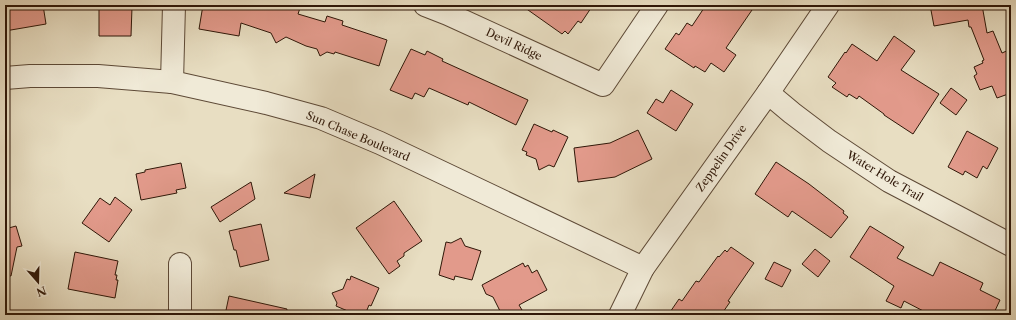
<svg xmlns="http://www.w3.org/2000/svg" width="1016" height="320" font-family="'Libre Caslon Text',serif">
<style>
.building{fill:#e29a8b;stroke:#2f1708}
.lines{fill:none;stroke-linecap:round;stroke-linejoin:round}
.minor-casing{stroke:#5d4936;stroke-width:24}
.minor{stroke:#f0ead7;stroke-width:22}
.labels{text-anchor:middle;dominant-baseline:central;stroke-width:3;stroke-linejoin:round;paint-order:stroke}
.street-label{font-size:11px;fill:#2f1708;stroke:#f0ead7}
</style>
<rect width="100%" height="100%" fill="#e8dec2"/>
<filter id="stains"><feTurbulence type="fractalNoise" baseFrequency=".005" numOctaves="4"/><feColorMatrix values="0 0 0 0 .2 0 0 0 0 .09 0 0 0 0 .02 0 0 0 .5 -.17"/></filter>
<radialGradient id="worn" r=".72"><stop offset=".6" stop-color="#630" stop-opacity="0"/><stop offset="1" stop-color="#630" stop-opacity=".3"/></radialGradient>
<g class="building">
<path d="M 5,5 L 43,5 L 46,24 L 5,31 Z"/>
<path d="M 99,5 L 131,5 L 131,7 L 132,7 L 131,36 L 99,36 Z"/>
<path d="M 203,5 L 291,5 L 300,8 L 298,14 L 325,22 L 327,16 L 343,21 L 342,25 L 387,40 L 379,66 L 335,52 L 334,54 L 327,52 L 320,56 L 317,49 L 306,46 L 286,37 L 276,43 L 271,33 L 241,23 L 239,36 L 199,29 Z"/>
<path d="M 521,5 L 593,5 L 581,23 L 578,21 L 568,34 L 565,31 L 562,34 Z"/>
<path d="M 706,5 L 744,5 L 752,10 L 726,48 L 736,55 L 724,72 L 711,63 L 705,72 L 695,66 L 694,68 L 665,49 L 676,33 L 679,35 L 687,23 L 692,26 Z"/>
<path d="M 930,5 L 982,5 L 987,33 L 993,31 L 1002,53 L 1011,49 L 1011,93 L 997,98 L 992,86 L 980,90 L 974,76 L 977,74 L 974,67 L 983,63 L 982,61 L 984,60 L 971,27 L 969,27 L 968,20 L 934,26 Z"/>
<path d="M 894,36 L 915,51 L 901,70 L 939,94 L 913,134 L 884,115 L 884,114 L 859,96 L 857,99 L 849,94 L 847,97 L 832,87 L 836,83 L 828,77 L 845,52 L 846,53 L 852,44 L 877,61 Z"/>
<path d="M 411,49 L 425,55 L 427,51 L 443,59 L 442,61 L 528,100 L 516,125 L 469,102 L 468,105 L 429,88 L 424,97 L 415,93 L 412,99 L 390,90 Z"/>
<path d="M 951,88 L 967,100 L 956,115 L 940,103 Z"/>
<path d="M 671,90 L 693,104 L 676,131 L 647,113 L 656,99 L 663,103 Z"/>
<path d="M 534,124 L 552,132 L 553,130 L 568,137 L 554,167 L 549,165 L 539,170 L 536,159 L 526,155 L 527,152 L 522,150 Z"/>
<path d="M 638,130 L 652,159 L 615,177 L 578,182 L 574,148 L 610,143 Z"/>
<path d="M 967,131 L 998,148 L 987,169 L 983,166 L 977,178 L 965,171 L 963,175 L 948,167 Z"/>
<path d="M 776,162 L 809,184 L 844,211 L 843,213 L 848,217 L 831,238 L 792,211 L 788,217 L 755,194 Z"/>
<path d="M 181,163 L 186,188 L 176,190 L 177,193 L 141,200 L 136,174 L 145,172 L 145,170 Z"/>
<path d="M 315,174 L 310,198 L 284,193 Z"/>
<path d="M 251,182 L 255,199 L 220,222 L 211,207 Z"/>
<path d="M 115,197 L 132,210 L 109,242 L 82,223 L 100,198 L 110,205 Z"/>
<path d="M 394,201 L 422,241 L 404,253 L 404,256 L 397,261 L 400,266 L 389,274 L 356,228 Z"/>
<path d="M 261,224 L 269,260 L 240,267 L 236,250 L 234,250 L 229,231 Z"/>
<path d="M 16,226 L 22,246 L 17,247 L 11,276 L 5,275 L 5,229 Z"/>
<path d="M 870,226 L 904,247 L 897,258 L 933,276 L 940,262 L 983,283 L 980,290 L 1000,300 L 993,315 L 931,315 L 904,301 L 901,308 L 886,301 L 894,286 L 850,257 Z"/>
<path d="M 461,238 L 465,246 L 481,251 L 472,280 L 455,276 L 454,280 L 439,275 L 446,242 L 451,243 Z"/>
<path d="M 731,247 L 754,263 L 728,301 L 730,302 L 721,315 L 668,315 L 679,299 L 682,301 L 696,281 L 699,282 L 718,256 L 719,257 L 725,250 L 727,252 Z"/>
<path d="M 815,249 L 830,261 L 818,277 L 802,264 Z"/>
<path d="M 75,252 L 118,261 L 115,275 L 117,275 L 116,280 L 118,280 L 115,298 L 68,289 Z"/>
<path d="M 774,262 L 791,270 L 782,287 L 765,279 Z"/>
<path d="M 523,263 L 525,267 L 528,265 L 532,273 L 537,270 L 547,290 L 519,305 L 522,310 L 512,315 L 502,315 L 493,297 L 486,294 L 482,285 Z"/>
<path d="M 351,276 L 379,288 L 371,306 L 369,305 L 365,315 L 357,315 L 336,306 L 337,303 L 332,293 L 343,289 L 347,279 L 350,280 Z"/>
<path d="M 229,296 L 287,309 L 286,315 L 225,315 Z"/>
</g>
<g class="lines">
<defs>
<g id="minor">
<path d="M 425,5 L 448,14 L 603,85 L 657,5"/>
<path d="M 5,78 L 30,76 L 98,76 L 172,82 L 266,103 L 321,118 L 380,143 L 643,268"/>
<path d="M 172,82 L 174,5"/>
<path d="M 768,93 L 792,113 L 829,141 L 889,181 L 1011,245"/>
<path d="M 180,264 L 180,315"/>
<path d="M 620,315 L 643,268 L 768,93 L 828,5"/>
</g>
</defs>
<use href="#minor" class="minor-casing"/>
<use href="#minor" class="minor"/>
</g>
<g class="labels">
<g class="street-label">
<text transform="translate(514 44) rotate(25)">Devil Ridge</text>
<text transform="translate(358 136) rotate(23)">Sun Chase Boulevard</text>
<text transform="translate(721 158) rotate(-55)">Zeppelin Drive</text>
<text transform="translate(885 176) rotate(31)">Water Hole Trail</text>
</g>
</g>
<rect width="1016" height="320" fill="none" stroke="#e8dec2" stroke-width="20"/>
<rect x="6" y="6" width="1004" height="308" fill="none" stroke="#2f1708" stroke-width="2"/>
<rect x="10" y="10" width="996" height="300" fill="none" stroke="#2f1708"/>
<g transform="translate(38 282) rotate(160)" stroke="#f0ead7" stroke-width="3" paint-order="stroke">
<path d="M0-3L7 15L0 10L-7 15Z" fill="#2f1708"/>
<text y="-6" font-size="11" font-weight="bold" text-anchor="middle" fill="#2f1708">N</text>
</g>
<rect width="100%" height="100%" filter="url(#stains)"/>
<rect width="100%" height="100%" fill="url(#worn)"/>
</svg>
